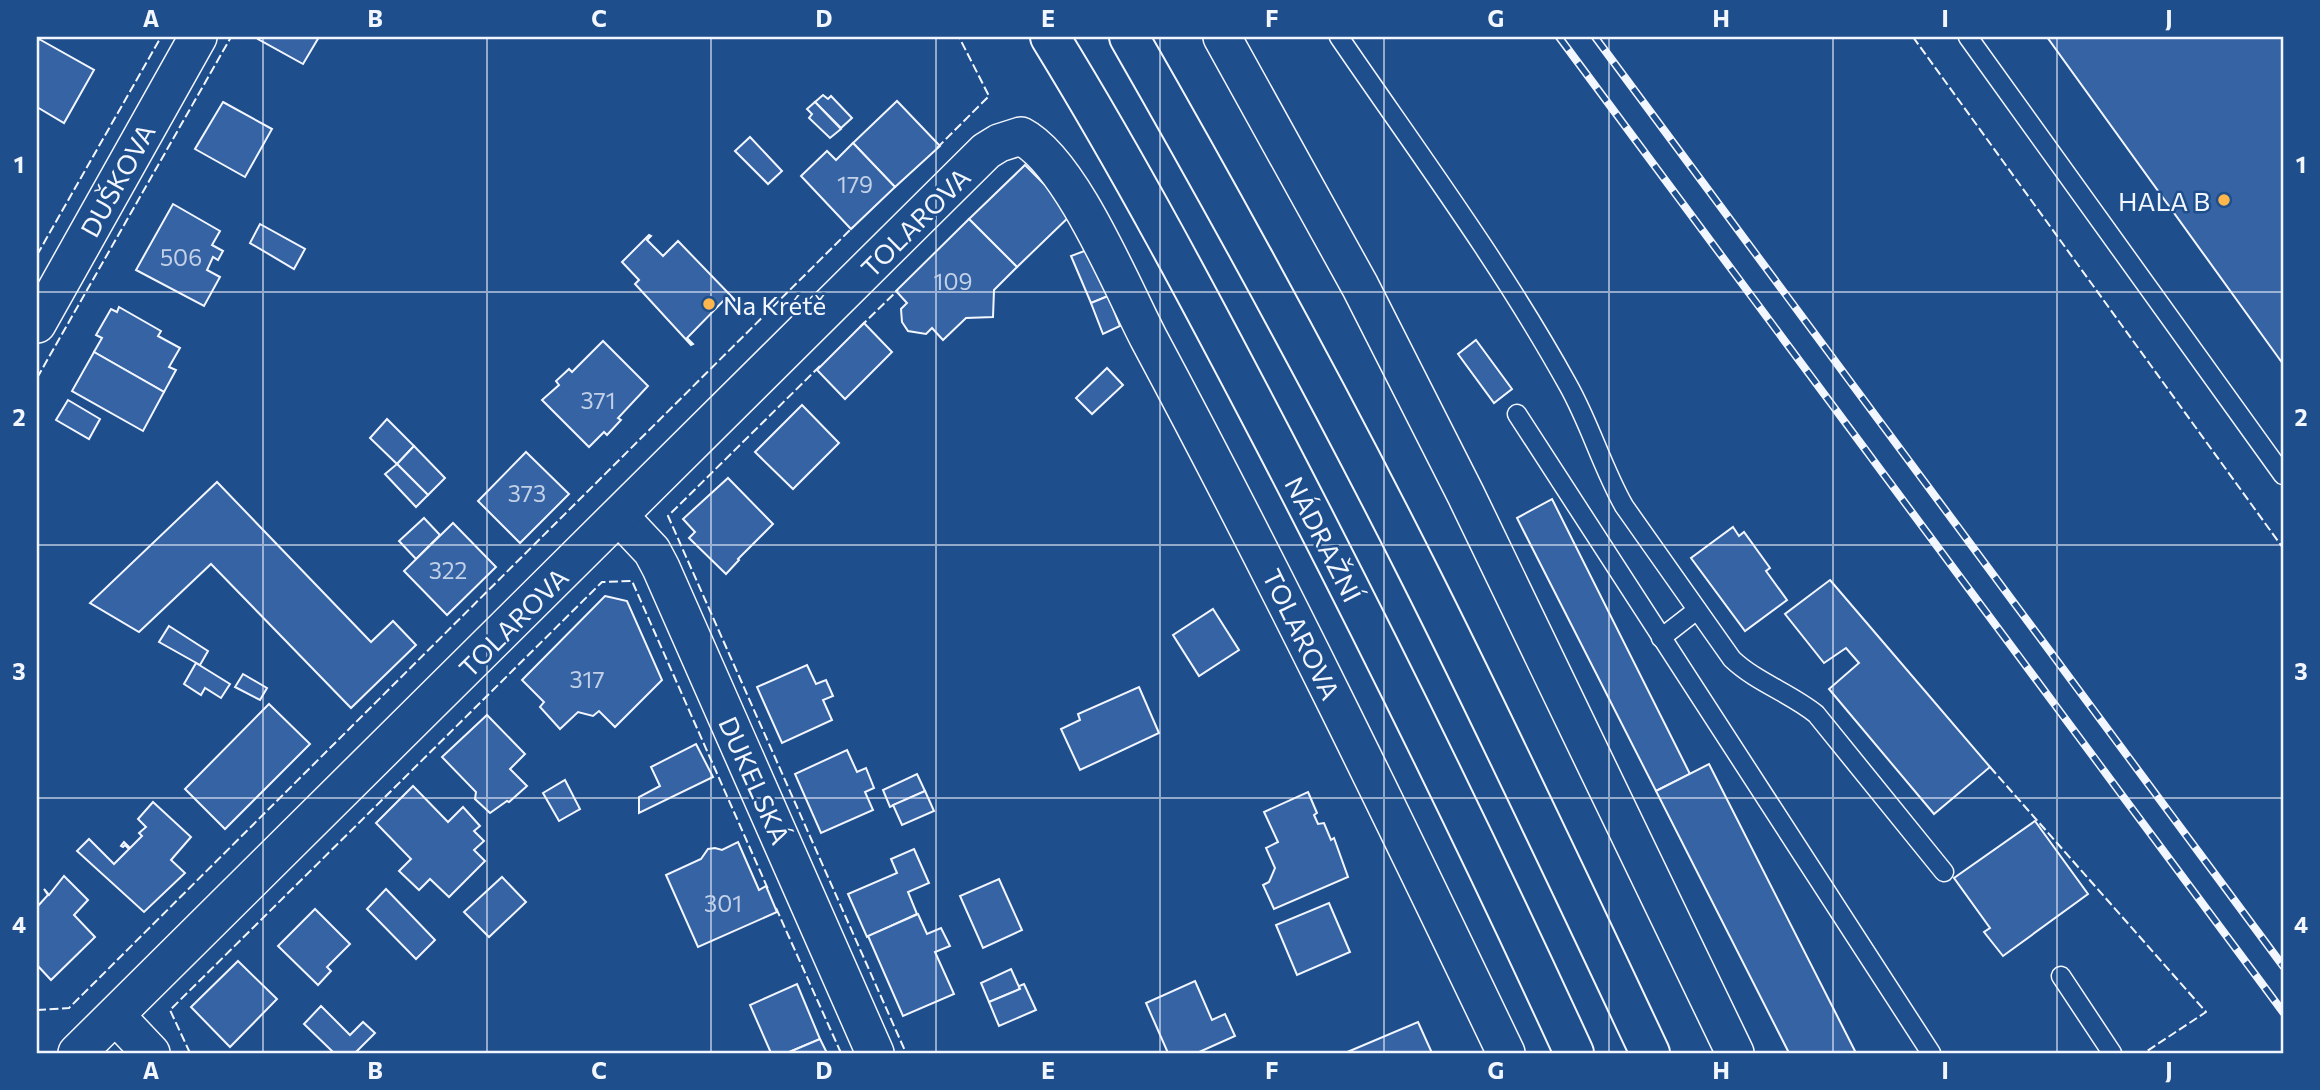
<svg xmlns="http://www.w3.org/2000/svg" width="2320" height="1090" font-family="Commissioner,sans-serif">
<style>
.building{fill:#3563a3;stroke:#f2f6ff;stroke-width:2}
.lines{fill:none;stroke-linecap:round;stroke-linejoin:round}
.lane-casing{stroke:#f2f6ff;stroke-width:21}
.street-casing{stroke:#f2f6ff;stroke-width:40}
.primary-casing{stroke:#f2f6ff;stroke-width:42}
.lane{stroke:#1f4e8c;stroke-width:18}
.street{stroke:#1f4e8c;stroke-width:37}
.primary{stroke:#1f4e8c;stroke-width:38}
.rail-casing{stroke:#f2f6ff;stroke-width:8}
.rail{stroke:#1f4e8c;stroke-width:5;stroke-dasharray:16;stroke-linecap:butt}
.fence{stroke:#f2f6ff;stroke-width:2;stroke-dasharray:9 3.5;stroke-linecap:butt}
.grid{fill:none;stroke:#f2f6ff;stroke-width:2;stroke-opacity:0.55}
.poi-dot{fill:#ffb74d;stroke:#1f4e8c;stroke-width:2.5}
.labels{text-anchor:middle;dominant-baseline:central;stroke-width:5;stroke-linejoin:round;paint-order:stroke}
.number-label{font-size:23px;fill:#c3d1e8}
.street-label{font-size:26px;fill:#f2f6ff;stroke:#1f4e8c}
.poi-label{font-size:26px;fill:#f2f6ff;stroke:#1f4e8c;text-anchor:end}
.neatline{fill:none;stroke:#f2f6ff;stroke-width:2.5}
.grid-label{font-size:23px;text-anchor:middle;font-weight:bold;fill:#f2f6ff}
</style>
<rect width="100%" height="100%" fill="#1f4e8c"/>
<g class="building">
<path d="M 259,37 L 319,37 L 303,64 L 258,39 Z"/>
<path d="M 2047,37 L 2283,37 L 2283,364 Z"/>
<path d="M 39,39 L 94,70 L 64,123 L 37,107 L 37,43 Z"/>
<path d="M 823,95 L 828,99 L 831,96 L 852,118 L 841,128 L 815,102 Z"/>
<path d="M 897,101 L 940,146 L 895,187 L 853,143 Z"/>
<path d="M 223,102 L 272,129 L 245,177 L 195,149 Z"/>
<path d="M 815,102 L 841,129 L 830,138 L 809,118 L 812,114 L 807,109 Z"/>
<path d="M 750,137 L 782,171 L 768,184 L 735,151 Z"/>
<path d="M 853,143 L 895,187 L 851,229 L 801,176 L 827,151 L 836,160 Z"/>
<path d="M 1025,165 L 1073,213 L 1017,267 L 969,219 Z"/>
<path d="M 173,204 L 220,231 L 212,245 L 223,251 L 218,260 L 213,257 L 207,270 L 220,277 L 204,306 L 136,270 Z"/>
<path d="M 969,219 L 1017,267 L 994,290 L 993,317 L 966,318 L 943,340 L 932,328 L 926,334 L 908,331 L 902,322 L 901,309 L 907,303 L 896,291 Z"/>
<path d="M 260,224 L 305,249 L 294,269 L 250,243 Z"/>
<path d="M 649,235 L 651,236 L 647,240 L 663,256 L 678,241 L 735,300 L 734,301 L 728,296 L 687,338 L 693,344 L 691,345 L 635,284 L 639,280 L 622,262 Z"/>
<path d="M 1087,250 L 1108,296 L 1091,303 L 1071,256 Z"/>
<path d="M 1108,296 L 1120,326 L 1103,334 L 1091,303 Z"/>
<path d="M 119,307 L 161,331 L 158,336 L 180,348 L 169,367 L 176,370 L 164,392 L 94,352 L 102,338 L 96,335 L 111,309 L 117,312 Z"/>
<path d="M 864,323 L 892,352 L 845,399 L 817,370 Z"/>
<path d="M 1476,340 L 1512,389 L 1494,403 L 1458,354 Z"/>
<path d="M 603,341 L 648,386 L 618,418 L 621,420 L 607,435 L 604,432 L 589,447 L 542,400 L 559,385 L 556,381 L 569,369 L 572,372 Z"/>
<path d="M 94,352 L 164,392 L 143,431 L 72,391 Z"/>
<path d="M 1107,368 L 1123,385 L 1092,414 L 1076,398 Z"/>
<path d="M 68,400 L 100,419 L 89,439 L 56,420 Z"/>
<path d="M 802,405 L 839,443 L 793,489 L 755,452 Z"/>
<path d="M 387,419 L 414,446 L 397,464 L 370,438 Z"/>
<path d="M 414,446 L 445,478 L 428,495 L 397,464 Z"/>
<path d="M 526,452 L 569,494 L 520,543 L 478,501 Z"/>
<path d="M 397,464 L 428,495 L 416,507 L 385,474 Z"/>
<path d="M 728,478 L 773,524 L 738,559 L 739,560 L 726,574 L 689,538 L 695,532 L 683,519 Z"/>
<path d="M 217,482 L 371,642 L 393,621 L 416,645 L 351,708 L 211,564 L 139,632 L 90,603 Z"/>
<path d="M 1552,499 L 1690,774 L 1656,791 L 1517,518 Z"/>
<path d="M 424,518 L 440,535 L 416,559 L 399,541 Z"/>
<path d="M 453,523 L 496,567 L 447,615 L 404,571 Z"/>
<path d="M 1733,527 L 1739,536 L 1744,532 L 1770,568 L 1766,571 L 1787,600 L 1745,631 L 1691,558 Z"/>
<path d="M 1830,580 L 1990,767 L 1934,814 L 1829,689 L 1859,663 L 1846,648 L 1824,663 L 1785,614 Z"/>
<path d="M 605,596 L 627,601 L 662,680 L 615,727 L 599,711 L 593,716 L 578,712 L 560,729 L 540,707 L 544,702 L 522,680 Z"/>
<path d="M 1213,609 L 1239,650 L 1199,676 L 1173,635 Z"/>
<path d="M 169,626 L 208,651 L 200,665 L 159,642 Z"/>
<path d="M 196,663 L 230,684 L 221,698 L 205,688 L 201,695 L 184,684 Z"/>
<path d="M 807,665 L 816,684 L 826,680 L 833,696 L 823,700 L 832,720 L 782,743 L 757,687 Z"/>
<path d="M 243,674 L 267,688 L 260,700 L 235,687 Z"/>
<path d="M 1139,687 L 1159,733 L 1080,770 L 1061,729 L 1080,720 L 1078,714 Z"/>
<path d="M 269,704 L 310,744 L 225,829 L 185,789 Z"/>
<path d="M 487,715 L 525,754 L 510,769 L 527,786 L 509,802 L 507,801 L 490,813 L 475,799 L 476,792 L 442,757 Z"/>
<path d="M 696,744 L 713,777 L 639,813 L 639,797 L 660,786 L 651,767 Z"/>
<path d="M 847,750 L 857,772 L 866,768 L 874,788 L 865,792 L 873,810 L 821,833 L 795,774 Z"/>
<path d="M 1709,764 L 1856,1053 L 1789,1053 L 1656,791 Z"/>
<path d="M 917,774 L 925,791 L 890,807 L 883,790 Z"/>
<path d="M 565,780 L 580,809 L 559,821 L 543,793 Z"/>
<path d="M 413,786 L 448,822 L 463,807 L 480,826 L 474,831 L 484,841 L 474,850 L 485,861 L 449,897 L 430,879 L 419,890 L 399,871 L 411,859 L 376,823 Z"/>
<path d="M 925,791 L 934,811 L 902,825 L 893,805 Z"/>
<path d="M 1308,792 L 1317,813 L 1314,815 L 1318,824 L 1324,823 L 1331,840 L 1334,838 L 1348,877 L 1274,909 L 1263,885 L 1269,882 L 1275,868 L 1266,848 L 1278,842 L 1264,812 Z"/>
<path d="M 153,802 L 191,837 L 171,860 L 185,873 L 144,912 L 77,851 L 89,839 L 114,864 L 129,849 L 125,845 L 123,847 L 121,846 L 124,842 L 130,848 L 142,836 L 139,833 L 146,827 L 138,819 Z"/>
<path d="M 2035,821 L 2088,894 L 2003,956 L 1984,932 L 1990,928 L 1954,878 Z"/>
<path d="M 738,842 L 759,890 L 766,886 L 777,912 L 698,947 L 666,875 L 701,859 L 708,849 L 715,848 L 722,850 Z"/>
<path d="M 914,849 L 929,883 L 908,892 L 917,914 L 867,937 L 848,894 L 897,873 L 891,859 Z"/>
<path d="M 64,876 L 88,900 L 74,915 L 95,937 L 51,980 L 37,965 L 37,907 L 48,895 L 44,889 L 49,895 Z"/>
<path d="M 502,877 L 526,902 L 489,937 L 464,912 Z"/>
<path d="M 999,879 L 1022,930 L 983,948 L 960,896 Z"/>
<path d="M 386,889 L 435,940 L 416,959 L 367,909 Z"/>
<path d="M 1329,903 L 1350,952 L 1297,975 L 1276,925 Z"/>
<path d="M 315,909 L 350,944 L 327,967 L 331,971 L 318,985 L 278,946 Z"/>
<path d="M 918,914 L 927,934 L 941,928 L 950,946 L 935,952 L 954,994 L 903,1016 L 868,936 Z"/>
<path d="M 238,961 L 277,999 L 230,1047 L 191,1007 Z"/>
<path d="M 1011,969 L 1020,989 L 989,1002 L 981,983 Z"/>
<path d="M 1195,981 L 1212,1020 L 1225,1014 L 1235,1036 L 1197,1053 L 1168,1053 L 1146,1003 Z"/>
<path d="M 797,984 L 820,1039 L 787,1053 L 771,1053 L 750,1005 Z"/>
<path d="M 1024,984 L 1036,1010 L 999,1026 L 989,1002 L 1020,989 L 1019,986 Z"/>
<path d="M 321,1006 L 350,1035 L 363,1022 L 375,1033 L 355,1053 L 334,1053 L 304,1024 Z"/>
<path d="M 1418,1022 L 1432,1053 L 1345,1053 Z"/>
<path d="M 820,1039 L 827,1053 L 787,1053 Z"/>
</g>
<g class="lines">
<defs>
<g id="lane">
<path d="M 1339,37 C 1417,151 1501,264 1568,385 C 1590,424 1602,467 1624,506 L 1732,659 C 1756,682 1790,693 1816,714 L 1944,872"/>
<path d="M 1968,37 L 2283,475"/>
<path d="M 1517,414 L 1931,1053"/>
<path d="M 1661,638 L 1697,610"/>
<path d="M 2061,976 L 2112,1053"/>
</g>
<g id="street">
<path d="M 1222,37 L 1360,286 L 1466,495 L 1735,1053"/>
<path d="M 37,324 L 198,37"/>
<path d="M 620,517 L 652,551 L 661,568 L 875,1053"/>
<path d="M 116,1016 L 151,1053"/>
<path d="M 77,1053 L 986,151 L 999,143 L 1021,136 C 1071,162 1122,287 1149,339 C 1275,574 1391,813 1506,1053"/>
</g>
<g id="primary">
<path d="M 1050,37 C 1130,167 1202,303 1273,439 C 1378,641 1479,846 1574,1053"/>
<path d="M 1129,37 C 1231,215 1329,394 1421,577 C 1500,734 1575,894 1650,1053"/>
</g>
</defs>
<use href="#lane" class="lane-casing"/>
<use href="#street" class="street-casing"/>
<use href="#primary" class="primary-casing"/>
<use href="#lane" class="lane"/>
<use href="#street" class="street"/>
<use href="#primary" class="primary"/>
<defs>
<g id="rail">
<path d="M 1559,37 L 2283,1012"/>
<path d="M 1595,37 L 2283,966"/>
</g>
</defs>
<use href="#rail" class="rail-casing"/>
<use href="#rail" class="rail"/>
<g class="fence">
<path d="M 1913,37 L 2283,548"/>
<path d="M 937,148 L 989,96 L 959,37"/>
<path d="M 37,255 L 161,37"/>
<path d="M 860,327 L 898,290"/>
<path d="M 820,366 L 668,516 L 906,1053"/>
<path d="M 37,378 L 231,37"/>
<path d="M 1990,767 L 2206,1012 L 2144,1053"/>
<path d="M 776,908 L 841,1053"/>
<path d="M 37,1010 L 69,1008 L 853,227"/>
<path d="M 190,1053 L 170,1010 L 602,582 L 632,581 L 768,889"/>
</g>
</g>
<path class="grid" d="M 263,37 L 263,1053M 487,37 L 487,1053M 711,37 L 711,1053M 936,37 L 936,1053M 1160,37 L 1160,1053M 1384,37 L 1384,1053M 1609,37 L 1609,1053M 1833,37 L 1833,1053M 2057,37 L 2057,1053M 37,292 L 2283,292M 37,545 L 2283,545M 37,798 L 2283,798"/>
<g class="poi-dot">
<circle cx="2224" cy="200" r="7"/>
<circle cx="709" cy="304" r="7"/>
</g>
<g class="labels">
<g class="number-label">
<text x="855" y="184">179</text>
<text x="181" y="257">506</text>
<text x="953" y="281">109</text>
<text x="598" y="400">371</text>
<text x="527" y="493">373</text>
<text x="448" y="570">322</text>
<text x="587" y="679">317</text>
<text x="723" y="903">301</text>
</g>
<g class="street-label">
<text transform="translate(117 180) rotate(-61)">DUŠKOVA</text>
<text transform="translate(915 222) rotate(-45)">TOLAROVA</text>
<text transform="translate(1324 539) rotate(63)">NÁDRAŽNÍ</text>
<text transform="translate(513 622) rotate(-45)">TOLAROVA</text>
<text transform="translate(1302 634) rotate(64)">TOLAROVA</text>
<text transform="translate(755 780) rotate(66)">DUKELSKÁ</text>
</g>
<g class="poi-label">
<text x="2210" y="200">HALA B</text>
<text x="723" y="304" text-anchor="start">Na Krétě</text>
</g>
</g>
<rect width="2320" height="1090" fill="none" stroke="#1f4e8c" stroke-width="77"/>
<rect x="38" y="38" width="2244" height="1014" class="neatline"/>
<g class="grid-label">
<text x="151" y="27">A</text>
<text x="375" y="27">B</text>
<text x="599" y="27">C</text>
<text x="824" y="27">D</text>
<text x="1048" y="27">E</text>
<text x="1272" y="27">F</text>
<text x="1496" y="27">G</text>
<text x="1721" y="27">H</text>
<text x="1945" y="27">I</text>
<text x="2169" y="27">J</text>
<text x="19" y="173">1</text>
<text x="2301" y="173">1</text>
<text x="19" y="426">2</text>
<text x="2301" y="426">2</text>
<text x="19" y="680">3</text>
<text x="2301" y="680">3</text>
<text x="19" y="933">4</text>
<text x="2301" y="933">4</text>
<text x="151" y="1079">A</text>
<text x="375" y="1079">B</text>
<text x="599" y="1079">C</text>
<text x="824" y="1079">D</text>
<text x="1048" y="1079">E</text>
<text x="1272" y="1079">F</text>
<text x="1496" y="1079">G</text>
<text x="1721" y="1079">H</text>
<text x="1945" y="1079">I</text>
<text x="2169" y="1079">J</text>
</g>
</svg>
